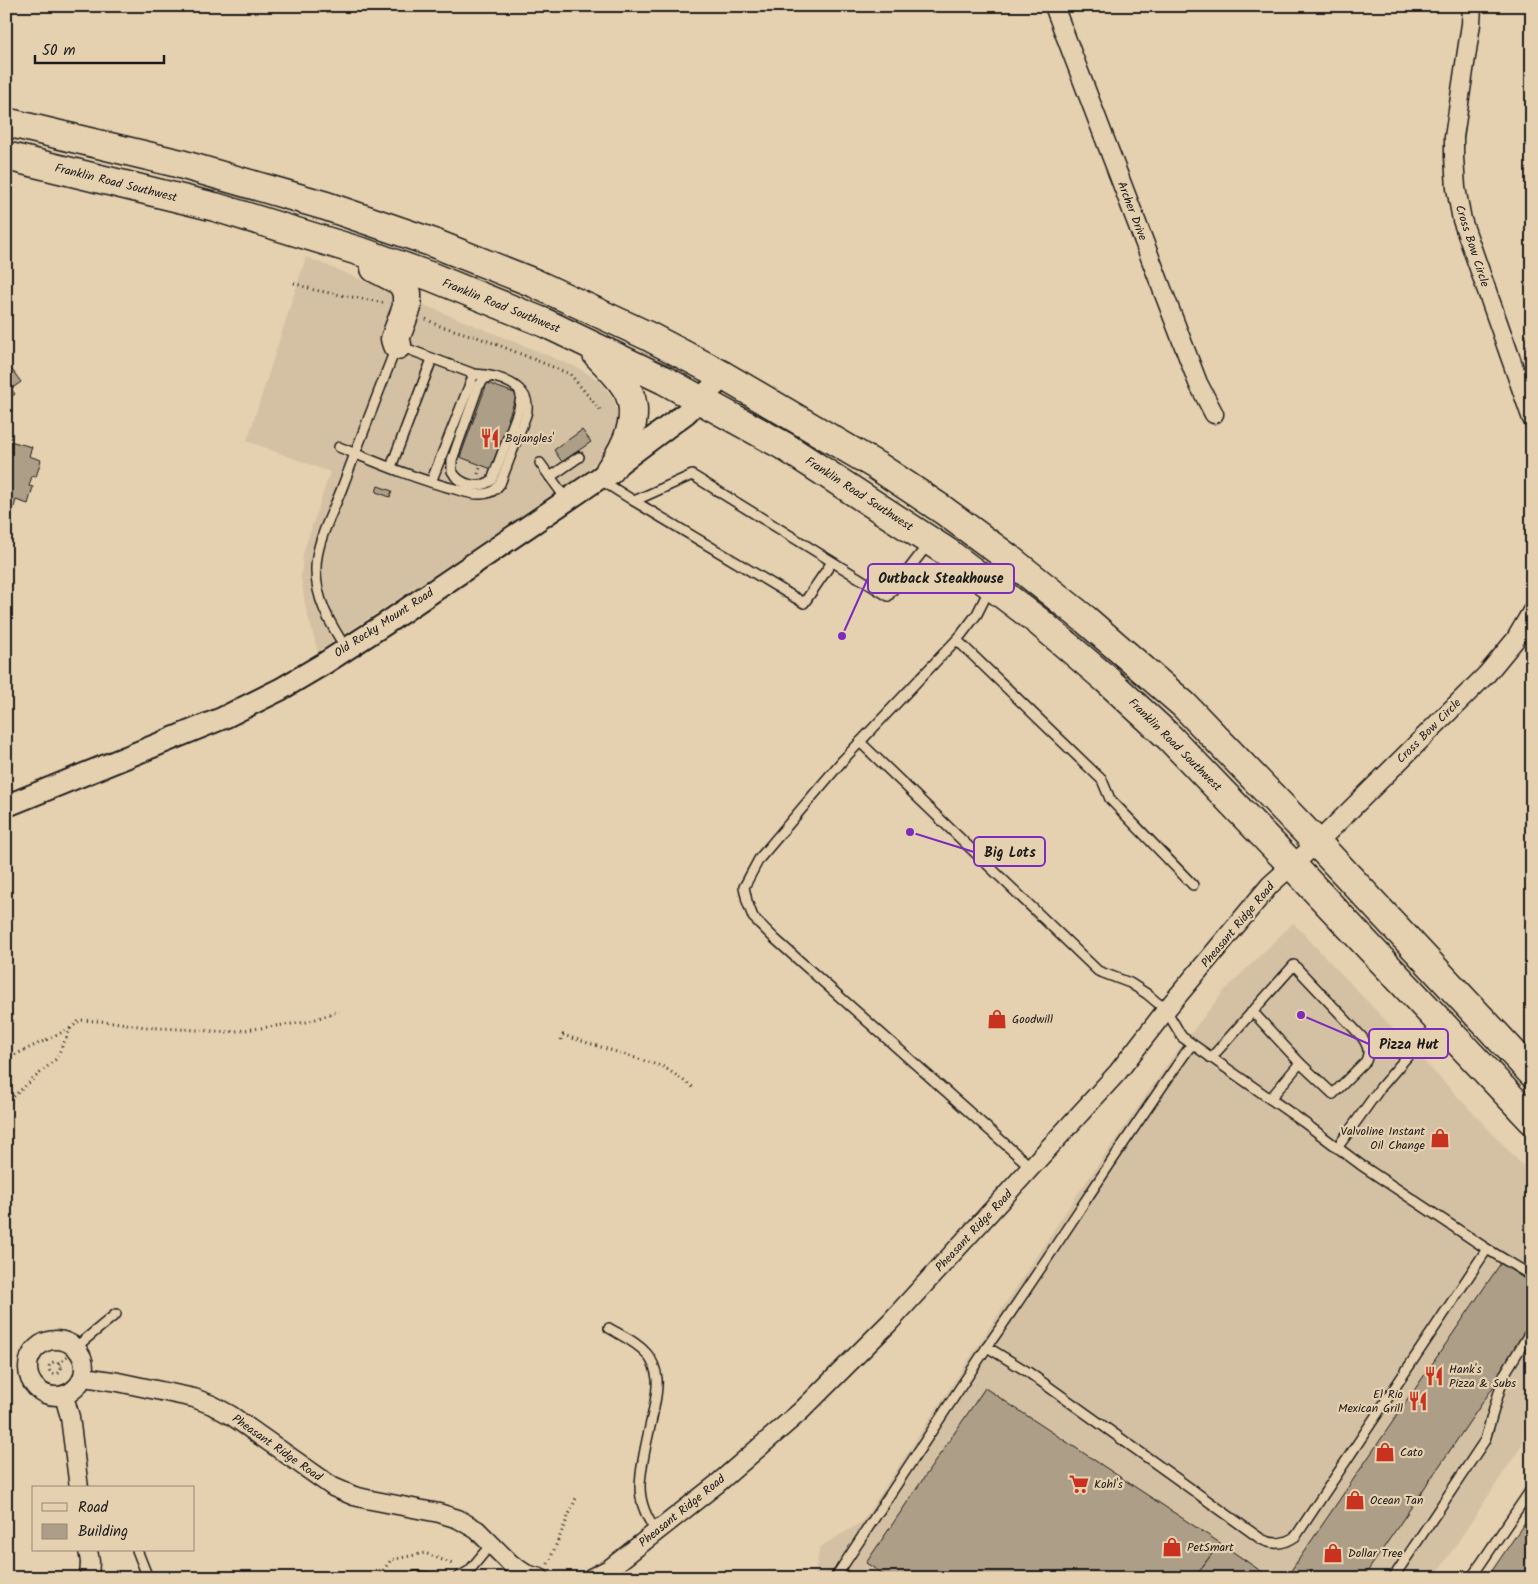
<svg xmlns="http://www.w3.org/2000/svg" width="1538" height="1584" font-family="Kalam,sans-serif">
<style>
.built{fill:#d4c1a3}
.building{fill:#ad9e87;stroke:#1c1c1c}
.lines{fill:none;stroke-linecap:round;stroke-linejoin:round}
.service-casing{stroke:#1c1c1c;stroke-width:12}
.minor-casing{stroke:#1c1c1c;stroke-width:21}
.tertiary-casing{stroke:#1c1c1c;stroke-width:25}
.trunk-casing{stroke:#1c1c1c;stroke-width:31}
.path{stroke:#1c1c1c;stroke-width:3;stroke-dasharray:1 4;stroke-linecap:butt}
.service{stroke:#e5d0af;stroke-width:9}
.minor{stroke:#e5d0af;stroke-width:18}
.tertiary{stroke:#e5d0af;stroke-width:21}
.trunk{stroke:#e5d0af;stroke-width:28}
.labels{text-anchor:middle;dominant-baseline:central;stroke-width:4.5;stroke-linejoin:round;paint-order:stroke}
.street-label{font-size:12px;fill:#1c1c1c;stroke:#e5d0af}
.poi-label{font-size:12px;fill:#1c1c1c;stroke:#e5d0af;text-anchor:start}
.leader{fill:none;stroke:#7b2cbf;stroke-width:2}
.callout-dot{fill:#7b2cbf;stroke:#e5d0af;stroke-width:2}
.callout{fill:#e5d0af;stroke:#7b2cbf;stroke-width:2}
.callout-label{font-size:14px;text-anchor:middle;font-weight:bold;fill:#1c1c1c}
</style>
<rect width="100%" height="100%" fill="#e5d0af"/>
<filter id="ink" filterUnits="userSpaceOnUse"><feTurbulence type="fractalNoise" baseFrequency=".02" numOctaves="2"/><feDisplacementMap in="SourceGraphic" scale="10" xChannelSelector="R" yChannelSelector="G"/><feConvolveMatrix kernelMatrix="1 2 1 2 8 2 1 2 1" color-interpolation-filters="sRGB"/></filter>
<g filter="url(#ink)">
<g class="built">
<path d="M 306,257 L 576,367 L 599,380 L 613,398 L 618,412 L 617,428 L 607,451 L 575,482 L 318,652 L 305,605 L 301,577 L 303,554 L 330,472 L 247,441 Z"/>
<path d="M 1293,923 L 1532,1175 L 1532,1360 L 1527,1369 L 1522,1445 L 1434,1578 L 814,1578 L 820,1547 L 862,1522 L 1073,1201 L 1172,1058 L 1223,992 Z"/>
</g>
<g class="building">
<path d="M 10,367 L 21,382 L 11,389 L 15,394 L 6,401 L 6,369 Z"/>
<path d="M 487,383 L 517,394 L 508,419 L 511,421 L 503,444 L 501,443 L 494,462 L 496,463 L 494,470 L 460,457 Z"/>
<path d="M 582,430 L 591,442 L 562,462 L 554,450 Z"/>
<path d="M 6,440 L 32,447 L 29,456 L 41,460 L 36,477 L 32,476 L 29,486 L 33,487 L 28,504 L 16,500 L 14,507 L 6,504 Z"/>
<path d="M 378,486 L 392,491 L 390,497 L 376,492 Z"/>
<path d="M 1501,1263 L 1532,1284 L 1532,1330 L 1363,1578 L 1286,1578 Z"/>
<path d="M 985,1388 L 1220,1543 L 1194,1578 L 889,1578 L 866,1563 Z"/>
<path d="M 1532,1512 L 1532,1578 L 1487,1578 Z"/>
<path d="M 1220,1543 L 1271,1578 L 1194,1578 Z"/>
</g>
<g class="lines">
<defs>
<g id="service">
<path d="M 490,377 L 484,379 L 478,387 L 452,460 L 452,471 C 459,485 479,490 492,480 L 519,409 L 521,396 L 520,392"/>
<path d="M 339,447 C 376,462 413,478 451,488 C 460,490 471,495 481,494 C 490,494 495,491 500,484 L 526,415 C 534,385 496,375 474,374 L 397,345 C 378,393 360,441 342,488 C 333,512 316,542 316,568 C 315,598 330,624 346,648"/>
<path d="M 540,463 L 567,500"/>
<path d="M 391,467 L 432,359"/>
<path d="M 550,477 L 579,457"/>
<path d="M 599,479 L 634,501 L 692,475 L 888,596 L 929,543"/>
<path d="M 431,482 L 474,374"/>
<path d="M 634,501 L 804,603 L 832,562"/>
<path d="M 990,588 L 977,614 L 961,635 L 843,760 L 759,859 L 744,887 L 747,901 L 753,917 L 775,939 L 1032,1168"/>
<path d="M 957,640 L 1102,780 L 1110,799 L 1193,885"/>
<path d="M 860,742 L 1098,971 L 1130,983 L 1147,994 L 1166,1010 L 1182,1037 L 1302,1121 L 1361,1165 L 1487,1249 L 1296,1536 C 1285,1544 1274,1546 1261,1539 L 1028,1372 L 987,1347 C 1057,1247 1121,1143 1192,1044"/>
<path d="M 1252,1011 L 1300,1063"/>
<path d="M 1211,1058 L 1294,965 L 1362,1037 C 1368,1046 1370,1051 1366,1061 L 1333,1094 L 1300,1063 L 1270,1099"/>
<path d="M 1337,1148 L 1381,1087 L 1406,1058 L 1438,1025"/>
<path d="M 1487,1249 L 1532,1276"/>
<path d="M 609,1328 C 622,1336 637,1342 647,1354 C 652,1360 656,1370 657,1379 C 658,1390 655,1402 653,1413 C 648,1437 641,1461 640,1486 C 640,1502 647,1519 657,1532"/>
<path d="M 76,1347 L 116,1314"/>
<path d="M 137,1550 L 148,1578"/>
<path d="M 412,1578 L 416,1576 L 435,1578"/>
<path d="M 457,1578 L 469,1571 L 492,1543"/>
<path d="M 835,1578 L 987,1347"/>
<path d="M 1393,1578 L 1485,1440 L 1504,1375 L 1532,1329"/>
<path d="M 1471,1578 L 1532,1488"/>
</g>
<g id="minor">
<path d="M 1054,6 L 1198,383 L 1214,414"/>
<path d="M 1472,6 L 1471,24 L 1454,137 L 1454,157 L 1456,188 L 1462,220 L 1532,419"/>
<circle cx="56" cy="1368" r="28"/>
<path d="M 84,1377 L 118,1382 L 194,1398 L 212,1405 L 232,1416 L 333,1487 L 354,1496 L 371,1500 L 439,1513 L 458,1519 L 477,1530 L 511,1564 L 526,1574 L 540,1578"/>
<path d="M 64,1396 L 70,1417 L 79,1488"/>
<path d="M 88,1550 L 90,1562 L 89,1578"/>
<path d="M 591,1578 L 609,1569 L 717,1484 L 801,1411 L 890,1322 L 1118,1072 L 1166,1010 L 1270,885 L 1317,843 L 1487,674 L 1515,640 L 1532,611"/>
</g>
<path id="tertiary" d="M 6,806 L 223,718 L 281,689 L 325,663 L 385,624 L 598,479 L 686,413 L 724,376"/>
<g id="trunk">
<path d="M 6,122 L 177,163 L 326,206 L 431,242 L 534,283 L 648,336 L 724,376 L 877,466 L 943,510 L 1007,557 L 1086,620 L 1184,705 L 1317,843 L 1532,1073"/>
<path d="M 6,156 L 215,207 L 365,253 L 432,277 L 543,322 L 664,380 L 784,446 L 947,552 L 1038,621 L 1106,679 L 1170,738 L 1292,865 L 1532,1120"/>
<path d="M 375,268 L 402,282 L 407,293 L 407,307 L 395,339 L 397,345"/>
<path d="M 597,354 C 608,366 622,378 629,393 C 641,419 624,450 610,470"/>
</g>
</defs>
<use href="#service" class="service-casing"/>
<use href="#minor" class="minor-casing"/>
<use href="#tertiary" class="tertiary-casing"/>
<use href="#trunk" class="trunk-casing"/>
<g class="path">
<path d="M 294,283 L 314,290 L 385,303"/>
<path d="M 426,319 L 437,325 L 477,337 L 501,346 L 570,374 L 600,410"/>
<path d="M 478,474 L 481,465"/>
<path d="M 561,1040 L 563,1035 L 664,1067 L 693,1087"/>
<path d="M 6,1059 L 71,1028"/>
<path d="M 6,1103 L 56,1059 L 71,1028 L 80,1020 L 114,1022 L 145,1027 L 229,1032 L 307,1022 L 339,1011"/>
<circle cx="55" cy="1368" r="6"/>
<path d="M 59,1364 L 67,1356"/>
<path d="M 548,1564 L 576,1498"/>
<path d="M 377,1578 L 391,1560 L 425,1553 L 455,1565"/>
</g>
<use href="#service" class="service"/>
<use href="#minor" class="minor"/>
<use href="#tertiary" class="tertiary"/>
<use href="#trunk" class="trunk"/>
</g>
</g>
<defs>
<symbol id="restaurant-bare" viewBox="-9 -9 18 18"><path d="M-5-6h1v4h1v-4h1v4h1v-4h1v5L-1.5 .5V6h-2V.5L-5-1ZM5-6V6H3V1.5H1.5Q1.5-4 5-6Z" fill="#c8321e" stroke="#e5d0af" stroke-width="2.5" paint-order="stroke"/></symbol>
<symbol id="shop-bare" viewBox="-9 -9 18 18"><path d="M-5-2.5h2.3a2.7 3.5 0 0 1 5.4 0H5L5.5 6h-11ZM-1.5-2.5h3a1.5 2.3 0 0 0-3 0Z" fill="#c8321e" stroke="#e5d0af" stroke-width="2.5" paint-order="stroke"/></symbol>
<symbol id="supermarket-bare" viewBox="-9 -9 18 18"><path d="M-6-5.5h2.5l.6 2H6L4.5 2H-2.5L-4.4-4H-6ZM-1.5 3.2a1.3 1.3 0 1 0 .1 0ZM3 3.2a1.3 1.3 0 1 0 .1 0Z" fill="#c8321e" stroke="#e5d0af" stroke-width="2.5" paint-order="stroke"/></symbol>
</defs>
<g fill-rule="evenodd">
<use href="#restaurant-bare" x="476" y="424" width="28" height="28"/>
<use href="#shop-bare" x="983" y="1005" width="28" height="28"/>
<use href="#shop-bare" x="1426" y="1124" width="28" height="28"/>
<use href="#restaurant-bare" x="1420" y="1362" width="28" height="28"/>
<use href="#restaurant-bare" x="1404" y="1387" width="28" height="28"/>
<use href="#shop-bare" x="1371" y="1438" width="28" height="28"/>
<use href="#supermarket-bare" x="1065" y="1470" width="28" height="28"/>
<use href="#shop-bare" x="1341" y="1486" width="28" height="28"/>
<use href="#shop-bare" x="1158" y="1533" width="28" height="28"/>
<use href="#shop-bare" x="1319" y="1539" width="28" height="28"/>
</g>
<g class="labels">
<g class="street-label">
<text transform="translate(116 183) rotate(14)">Franklin Road Southwest</text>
<text transform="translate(1132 211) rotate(69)">Archer Drive</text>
<text transform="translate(1472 246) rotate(72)">Cross Bow Circle</text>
<text transform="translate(501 306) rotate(22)">Franklin Road Southwest</text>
<text transform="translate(859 494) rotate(33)">Franklin Road Southwest</text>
<text transform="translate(384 623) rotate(-33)">Old Rocky Mount Road</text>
<text transform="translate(1429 731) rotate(-45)">Cross Bow Circle</text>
<text transform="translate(1175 745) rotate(45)">Franklin Road Southwest</text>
<text transform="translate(1238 925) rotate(-50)">Pheasant Ridge Road</text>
<text transform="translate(974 1231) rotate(-47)">Pheasant Ridge Road</text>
<text transform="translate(277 1448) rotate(35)">Pheasant Ridge Road</text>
<text transform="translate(682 1511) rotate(-39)">Pheasant Ridge Road</text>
</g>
<g class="poi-label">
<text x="505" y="438">Bojangles'</text>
<text x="1012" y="1019">Goodwill</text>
<text x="1425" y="1131" text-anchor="end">Valvoline Instant<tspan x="1425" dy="14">Oil Change</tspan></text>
<text x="1449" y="1369">Hank's<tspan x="1449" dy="14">Pizza &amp; Subs</tspan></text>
<text x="1403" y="1394" text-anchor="end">El Rio<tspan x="1403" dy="14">Mexican Grill</tspan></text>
<text x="1400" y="1452">Cato</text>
<text x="1094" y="1484">Kohl's</text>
<text x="1370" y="1500">Ocean Tan</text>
<text x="1187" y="1547">PetSmart</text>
<text x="1348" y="1553">Dollar Tree</text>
</g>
</g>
<path class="leader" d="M842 636L868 578M910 832L974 852M1301 1015L1369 1044"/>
<g class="callout-dot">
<circle cx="842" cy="636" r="5"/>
<circle cx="910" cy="832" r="5"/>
<circle cx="1301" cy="1015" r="5"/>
</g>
<g class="callout">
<rect x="868" y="564" width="146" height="29" rx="5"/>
<rect x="974" y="837" width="71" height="29" rx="5"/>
<rect x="1369" y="1029" width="79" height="29" rx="5"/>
</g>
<g class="callout-label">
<text x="941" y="583">Outback Steakhouse</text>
<text x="1010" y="857">Big Lots</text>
<text x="1409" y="1049">Pizza Hut</text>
</g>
<rect width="1538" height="1584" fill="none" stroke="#e5d0af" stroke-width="25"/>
<rect x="12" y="12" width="1513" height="1559" fill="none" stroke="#1c1c1c" stroke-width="2" filter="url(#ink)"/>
<rect x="32" y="1486" width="162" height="65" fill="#e5d0af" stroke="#958874"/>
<rect x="42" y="1503" width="25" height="8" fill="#e5d0af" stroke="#958874"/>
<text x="78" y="1512" font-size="15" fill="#1c1c1c">Road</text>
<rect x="42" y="1524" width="25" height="15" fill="#ad9e87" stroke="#958874"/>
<text x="78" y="1536" font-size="15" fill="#1c1c1c">Building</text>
<path d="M35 55v8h129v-8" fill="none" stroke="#1c1c1c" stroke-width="2.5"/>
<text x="42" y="55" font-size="15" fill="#1c1c1c" stroke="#e5d0af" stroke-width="4" paint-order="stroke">50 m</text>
</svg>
